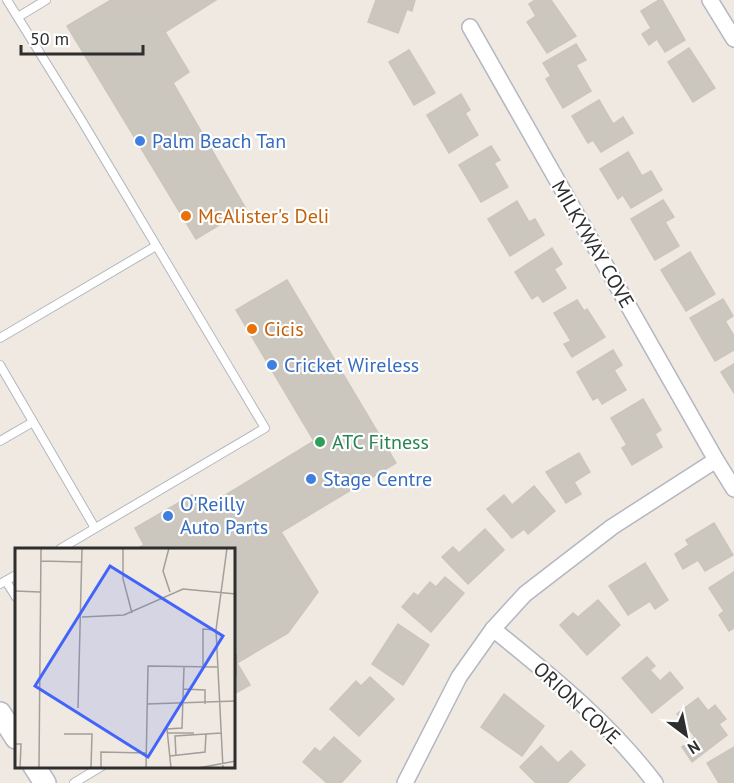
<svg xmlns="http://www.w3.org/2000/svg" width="734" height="783" font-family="'PT Sans',sans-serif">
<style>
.building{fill:#cbc7bf;stroke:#cbc5ba;stroke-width:1.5}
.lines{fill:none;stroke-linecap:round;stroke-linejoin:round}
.lane-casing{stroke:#b4b7c1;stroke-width:10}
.street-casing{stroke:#b4b7c1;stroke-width:18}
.secondary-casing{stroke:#b4b7c1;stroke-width:24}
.lane{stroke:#fff;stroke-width:8}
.street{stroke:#fff;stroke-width:15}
.secondary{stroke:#fff;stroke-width:21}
.shop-dot{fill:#3f7fe0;stroke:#fff;stroke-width:2}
.food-dot{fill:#e8710a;stroke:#fff;stroke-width:2}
.leisure-dot{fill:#2e9e5b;stroke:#fff;stroke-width:2}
.labels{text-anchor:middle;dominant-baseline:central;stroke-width:4.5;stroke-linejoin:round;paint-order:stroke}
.shop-label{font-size:20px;fill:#366cbe;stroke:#fff;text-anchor:start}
.food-label{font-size:20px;fill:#c56008;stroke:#fff;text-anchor:start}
.street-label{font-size:20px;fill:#2e2e2e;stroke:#fff}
.leisure-label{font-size:20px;fill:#27864d;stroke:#fff;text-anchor:start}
.inset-road{fill:none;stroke:#a29e99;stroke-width:1.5}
.view{fill:#4264fb;fill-opacity:0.15;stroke:#4264fb;stroke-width:3}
.inset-edge{fill:none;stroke:#2e2e2e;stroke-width:3}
</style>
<rect width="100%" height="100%" fill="#efe9e1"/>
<g class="building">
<path d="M 111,0 L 216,0 L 165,32 L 189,72 L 173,83 L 246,209 L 196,239 L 67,26 Z"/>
<path d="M 376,0 L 415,0 L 412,11 L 407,9 L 398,33 L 368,22 Z"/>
<path d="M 535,0 L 551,0 L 576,36 L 547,53 L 527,22 L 536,16 L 529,4 Z"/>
<path d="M 659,0 L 662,0 L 685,40 L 665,52 L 657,39 L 649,45 L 642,34 L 651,28 L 641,11 Z"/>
<path d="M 576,44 L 586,60 L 576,65 L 591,91 L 563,108 L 546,79 L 551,76 L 543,63 Z"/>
<path d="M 689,48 L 715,88 L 693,102 L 668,62 Z"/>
<path d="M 409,50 L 435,93 L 414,105 L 389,62 Z"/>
<path d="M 461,94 L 470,110 L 465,113 L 478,135 L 449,153 L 427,115 Z"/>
<path d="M 599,100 L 613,124 L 623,117 L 633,133 L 601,152 L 593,140 L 588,143 L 572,116 Z"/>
<path d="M 491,146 L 500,160 L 494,163 L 508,187 L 481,202 L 459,165 Z"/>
<path d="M 628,152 L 642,176 L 651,171 L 662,190 L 631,208 L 623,195 L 618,199 L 600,169 Z"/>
<path d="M 663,200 L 674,217 L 665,222 L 679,246 L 655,260 L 631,219 Z"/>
<path d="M 517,201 L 529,222 L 535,219 L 544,235 L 510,256 L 488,219 Z"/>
<path d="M 552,248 L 562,264 L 554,269 L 566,288 L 543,302 L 538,295 L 532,299 L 515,272 Z"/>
<path d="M 690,252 L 715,294 L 686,311 L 661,270 Z"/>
<path d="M 287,280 L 396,463 L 281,532 L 318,592 L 288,633 L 237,663 L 250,685 L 234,694 L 234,549 L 136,549 L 144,545 L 135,528 L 192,495 L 201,510 L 314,441 L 236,310 Z"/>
<path d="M 723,299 L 733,316 L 725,321 L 734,336 L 734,350 L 715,361 L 690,318 Z"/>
<path d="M 577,300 L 584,311 L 587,309 L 605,337 L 572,357 L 564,344 L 571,341 L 554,313 Z"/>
<path d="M 613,350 L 622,365 L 614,370 L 626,390 L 602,404 L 598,397 L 593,400 L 577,372 Z"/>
<path d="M 734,364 L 734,393 L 721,372 Z"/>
<path d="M 643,399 L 661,430 L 655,434 L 662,447 L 632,465 L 622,448 L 627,445 L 611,418 Z"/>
<path d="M 579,453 L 590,472 L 574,482 L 581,494 L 566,503 L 546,472 Z"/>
<path d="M 534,486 L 555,511 L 528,534 L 524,529 L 512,538 L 487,509 L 504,495 L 512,505 Z"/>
<path d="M 714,523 L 733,555 L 705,571 L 698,560 L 683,569 L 675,554 L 689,545 L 686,540 Z"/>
<path d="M 485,529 L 504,550 L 468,584 L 442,557 L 453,547 L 459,553 Z"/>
<path d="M 645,563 L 668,600 L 655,609 L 650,601 L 628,615 L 609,586 Z"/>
<path d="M 734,572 L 734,628 L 729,631 L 719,615 L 724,611 L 709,588 Z"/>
<path d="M 445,577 L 464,593 L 431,632 L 402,607 L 414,593 L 418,596 L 430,582 L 436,587 Z"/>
<path d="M 598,600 L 620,625 L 587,655 L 560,625 L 573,613 L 578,617 Z"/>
<path d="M 398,624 L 429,645 L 403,685 L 372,664 Z"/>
<path d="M 647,657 L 655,666 L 650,670 L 660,681 L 670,672 L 683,688 L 652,713 L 622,678 Z"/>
<path d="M 370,677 L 394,699 L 359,736 L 330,709 L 356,681 L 361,686 Z"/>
<path d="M 504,694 L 544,726 L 522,756 L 481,727 Z"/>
<path d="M 698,698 L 708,711 L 715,705 L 726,719 L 719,724 L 727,735 L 692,762 L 682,747 L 695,737 L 677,714 Z"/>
<path d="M 334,737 L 361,761 L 341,783 L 327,783 L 303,762 L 315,748 L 320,752 Z"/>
<path d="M 541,746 L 558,763 L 571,751 L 585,765 L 567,783 L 536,783 L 520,767 Z"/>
<path d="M 734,747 L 734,783 L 719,783 L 707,763 Z"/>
</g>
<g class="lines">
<defs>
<g id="lane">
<path d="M 7,0 L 82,121 L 265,428 L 60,549"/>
<path d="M 18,17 L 46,0"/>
<path d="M 0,338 L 156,246"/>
<path d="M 0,365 L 95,528"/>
<path d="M 0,441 L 33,422"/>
<path d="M 6,581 L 16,597"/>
<path d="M 0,584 L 16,575"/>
<path d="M 74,783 L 102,766"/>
</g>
<g id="street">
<path d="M 710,0 L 734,39"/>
<path d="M 470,27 L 716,460 L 734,489"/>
<path d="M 493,629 C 551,676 610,723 655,783"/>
<path d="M 405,783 L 459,677 L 493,629 L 525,594 L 612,527 L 716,460"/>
</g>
<g id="secondary">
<path d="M 0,713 L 16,738"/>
<path d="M 34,766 L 45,783"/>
</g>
</defs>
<use href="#lane" class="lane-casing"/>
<use href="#street" class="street-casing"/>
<use href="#secondary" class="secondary-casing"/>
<use href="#lane" class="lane"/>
<use href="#street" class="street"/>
<use href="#secondary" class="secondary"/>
</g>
<g class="shop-dot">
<circle cx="140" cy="141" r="6"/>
<circle cx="272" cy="365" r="6"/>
<circle cx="311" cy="479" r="6"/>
<circle cx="168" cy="516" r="6"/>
</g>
<g class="food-dot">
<circle cx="186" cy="216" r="6"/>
<circle cx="252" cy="329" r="6"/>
</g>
<circle class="leisure-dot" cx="320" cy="442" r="6"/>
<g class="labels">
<g class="shop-label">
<text x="152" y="141">Palm Beach Tan</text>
<text x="284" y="365">Cricket Wireless</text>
<text x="323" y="479">Stage Centre</text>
<text x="180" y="504">O'Reilly<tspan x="180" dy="23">Auto Parts</tspan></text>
</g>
<g class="food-label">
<text x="198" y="216">McAlister's Deli</text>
<text x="264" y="329">Cicis</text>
</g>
<g class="street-label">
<text transform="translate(593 244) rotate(60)">MILKYWAY COVE</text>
<text transform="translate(577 703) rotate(43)">ORION COVE</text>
</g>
<g class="leisure-label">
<text x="332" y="442">ATC Fitness</text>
</g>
</g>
<g transform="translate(15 548)">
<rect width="220" height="220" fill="#efe9e1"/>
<path class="inset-road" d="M 108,0 L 108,31 L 117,65M 154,0 L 148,23 L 155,44M 26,13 L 66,14M 0,43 L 25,44M 67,69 L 109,67 L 168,41 L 221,46M 221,106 L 221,127M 188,119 L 188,81 L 201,82M 168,141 L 190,142 L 190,156M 132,156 L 221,153M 63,160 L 67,0M 152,185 L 179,185M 49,186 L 77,186 L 76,220M 0,196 L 6,196 L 5,220M 155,208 L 190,204 L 191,186 L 206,185M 161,208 L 160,188 L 191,186M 24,220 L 26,0M 86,220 L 86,204 L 132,205M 131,220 L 133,118 L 202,119M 156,220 L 152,181 L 167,180 L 169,119M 183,220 L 221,213M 208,220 L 201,82 L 212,0"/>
<path class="view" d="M 95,18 L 208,88 L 133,209 L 20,138 Z"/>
<rect width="220" height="220" class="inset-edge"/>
</g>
<g transform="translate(686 735) rotate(148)" stroke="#ffffff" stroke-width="4.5" paint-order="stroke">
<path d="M0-4.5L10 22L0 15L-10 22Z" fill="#2e2e2e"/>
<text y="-9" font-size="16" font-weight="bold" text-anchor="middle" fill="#2e2e2e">N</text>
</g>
<path d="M21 45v9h122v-9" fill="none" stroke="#2e2e2e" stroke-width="3"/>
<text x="30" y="45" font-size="18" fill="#2e2e2e" stroke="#ffffff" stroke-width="4.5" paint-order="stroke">50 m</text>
</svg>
